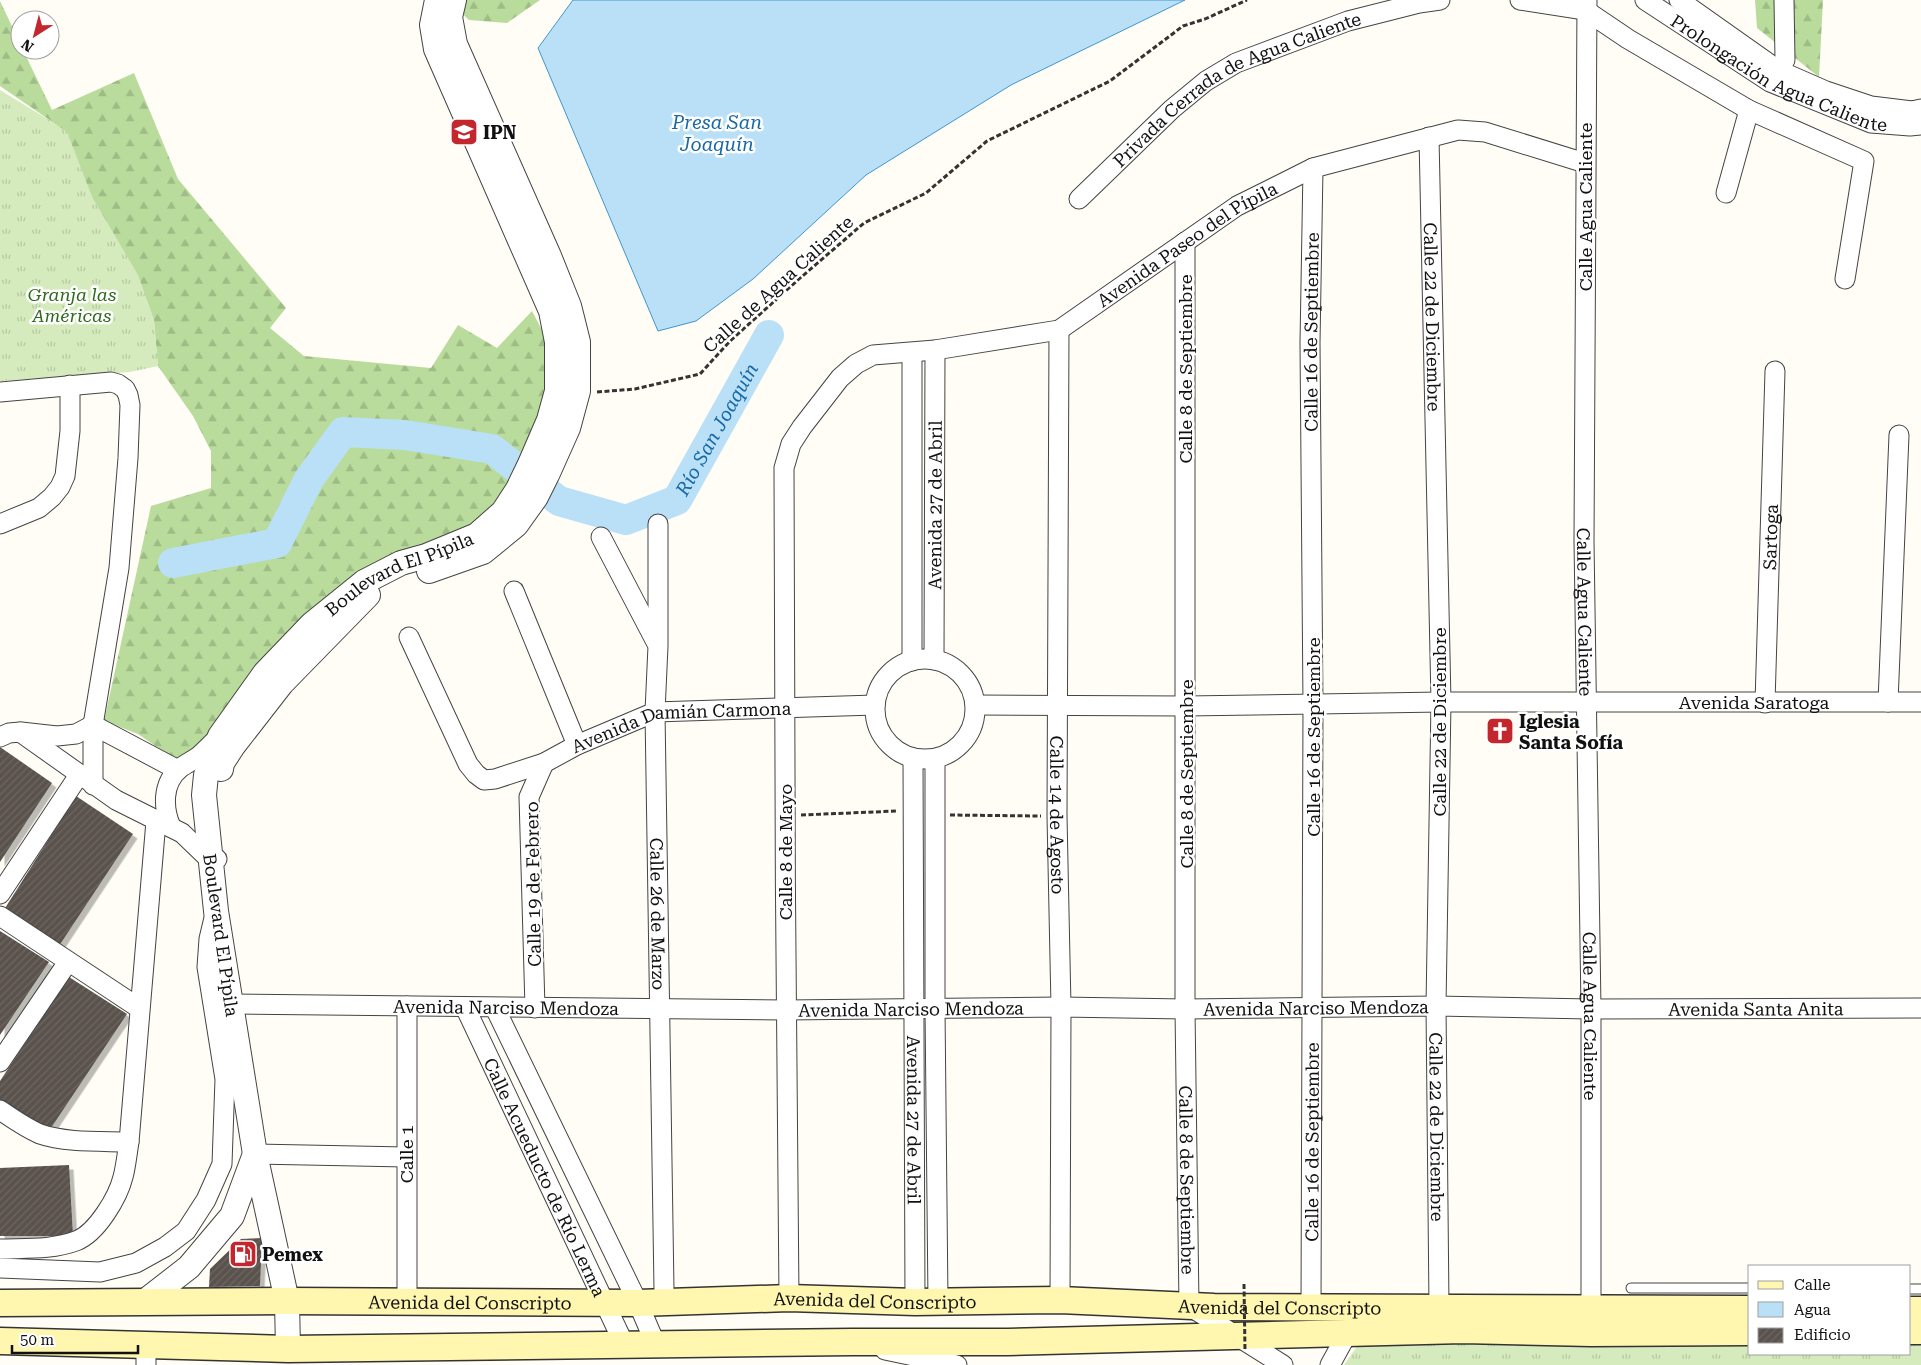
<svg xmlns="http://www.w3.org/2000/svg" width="1921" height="1365" font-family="'Roboto Serif',serif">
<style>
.grass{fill:url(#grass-tufts)}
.forest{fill:url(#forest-firs)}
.water{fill:#b9e0f7;stroke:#3f96cf}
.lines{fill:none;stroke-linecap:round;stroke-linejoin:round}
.river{stroke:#b9e0f7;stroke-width:30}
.building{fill:url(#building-hatch);filter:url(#shadow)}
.service-casing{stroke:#444;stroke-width:11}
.minor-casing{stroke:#444;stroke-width:21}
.tertiary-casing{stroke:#444;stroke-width:26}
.secondary-casing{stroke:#333;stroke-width:29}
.path{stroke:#333;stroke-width:3;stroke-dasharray:5 2.5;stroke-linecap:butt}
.service{stroke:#fff;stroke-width:9}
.minor{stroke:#fff;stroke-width:19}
.tertiary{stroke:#fff;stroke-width:24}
.secondary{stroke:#fff6b0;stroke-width:26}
.path-bridge{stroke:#333;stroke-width:3;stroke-dasharray:5 2.5;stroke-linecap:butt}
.labels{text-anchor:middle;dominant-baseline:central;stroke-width:5;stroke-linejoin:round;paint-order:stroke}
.street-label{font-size:18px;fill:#111;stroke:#fff}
.poi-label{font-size:18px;font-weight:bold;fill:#111;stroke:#fff;text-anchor:start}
.park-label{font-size:18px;font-style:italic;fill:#2f6b1f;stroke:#fff}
.water-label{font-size:19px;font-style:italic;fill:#1768a6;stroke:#fff}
</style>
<defs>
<pattern id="grass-tufts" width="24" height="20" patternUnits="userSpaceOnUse" patternTransform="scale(1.25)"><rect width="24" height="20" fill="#d5ebbd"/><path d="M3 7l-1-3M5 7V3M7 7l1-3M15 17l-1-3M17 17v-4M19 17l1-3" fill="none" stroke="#b6c8a1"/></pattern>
<pattern id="forest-firs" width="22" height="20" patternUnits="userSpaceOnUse" patternTransform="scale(1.25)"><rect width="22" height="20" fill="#b9dc9c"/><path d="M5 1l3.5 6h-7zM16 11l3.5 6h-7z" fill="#9ebc85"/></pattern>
<pattern id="building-hatch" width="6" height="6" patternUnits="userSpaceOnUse" patternTransform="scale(1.25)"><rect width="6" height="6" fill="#5a524d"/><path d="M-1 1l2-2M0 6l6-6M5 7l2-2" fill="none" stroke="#6d6662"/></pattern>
<filter id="shadow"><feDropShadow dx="4.5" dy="4.5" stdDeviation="0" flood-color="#0004"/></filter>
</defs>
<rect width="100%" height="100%" fill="#fffdf5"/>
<g class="grass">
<path d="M 0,90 L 67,131 L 92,197 L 138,274 L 154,320 L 158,366 L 130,372 L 0,381 Z"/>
<path d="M 1910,1338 L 1921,1338 L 1921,1365 L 1344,1365 L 1360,1342 L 1750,1339 L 1750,1354 L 1910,1354 Z"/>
</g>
<g class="forest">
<path d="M 465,0 L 540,0 L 507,23 L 469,20 L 458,10 Z"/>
<path d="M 1755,0 L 1823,0 L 1819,77 L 1757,28 Z"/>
<path d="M 0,1 L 20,43 L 20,50 L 23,50 L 52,110 L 134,73 L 178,179 L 286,308 L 270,328 L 304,356 L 431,368 L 458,325 L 497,348 L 532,311 L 552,349 L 546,417 L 487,521 L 411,556 L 202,746 L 174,759 L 138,734 L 104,721 L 151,506 L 211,488 L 211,451 L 193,416 L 158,366 L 154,320 L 138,275 L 92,197 L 67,132 L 0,86 Z"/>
</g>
<path class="water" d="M 573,0 L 1185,0 L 1011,85 L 866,175 L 753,279 L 696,321 L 658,331 L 538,48 Z"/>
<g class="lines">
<path class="river" id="s1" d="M 173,563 L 277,543 L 309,479 L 343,432 L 405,435 L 492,449 L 559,501 L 626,520 L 677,500 L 769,335"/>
</g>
<g class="building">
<path d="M 0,747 L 52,783 L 0,862 Z"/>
<path d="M 76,796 L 133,834 L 57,949 L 2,913 Z"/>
<path d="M 0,931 L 49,962 L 0,1035 Z"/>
<path d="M 69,977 L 127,1014 L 49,1131 L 0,1103 L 0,1081 Z"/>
<path d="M 69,1165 L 73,1236 L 0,1236 L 0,1168 Z"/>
<path d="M 262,1238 L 260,1286 L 209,1287 L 210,1269 L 241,1239 Z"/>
</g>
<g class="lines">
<defs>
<g id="service">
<path d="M 1631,1288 L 1750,1288"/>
<path d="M 1910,1289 L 1921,1289"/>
</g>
<g id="minor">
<path d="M 1520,0 L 1585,10 L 1628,39 L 1749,110 L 1864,161 L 1845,279"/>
<path id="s2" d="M 1587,0 L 1584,541 L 1591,1009 L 1591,1319"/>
<path id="s3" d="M 1645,0 L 1770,82 L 1871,123 L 1910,126 L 1921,125"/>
<path d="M 1679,0 L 1778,70 L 1826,91 L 1871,106 L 1912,111 L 1921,109"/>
<path d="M 1771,81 L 1785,60 L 1784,0"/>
<path id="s4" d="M 1429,137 L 1441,702 L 1436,1006 L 1439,1307"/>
<path d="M 1726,193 L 1749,110"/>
<path id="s5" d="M 1079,199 L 1172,109 L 1206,81 L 1236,63 L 1348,21 L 1419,3 L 1440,0"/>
<path id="s6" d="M 1185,242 L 1185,1009 L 1189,1306 L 1283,1365"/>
<path id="s7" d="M 1059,330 L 1057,816 L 1061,1007 L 1060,1300"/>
<path d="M 912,353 L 912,661"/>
<path d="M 0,392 L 111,382 L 118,384 L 125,389 L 128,395 L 130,405 L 128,458 L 119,568 L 93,725 L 93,785"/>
<path d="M 0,524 L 39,508 L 52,497 L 60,487 L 65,476 L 70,431 L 70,385"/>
<path id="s8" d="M 658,524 L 658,646 L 655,712 L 664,1290 L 665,1302"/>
<path d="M 601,537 L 656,642"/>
<path d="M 514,591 L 577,745"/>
<path id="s9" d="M 409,637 L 468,764 L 476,774 L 484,780 L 495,779 L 544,763 L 577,745 L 655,712 L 875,705"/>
<circle cx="925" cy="709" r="50"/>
<path id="s10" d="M 934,660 L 935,350"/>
<path d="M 1888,702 L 1899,435"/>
<path id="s11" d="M 1765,703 L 1775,371"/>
<path id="s12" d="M 976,705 L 1186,706 L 1441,702 L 1921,702"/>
<path d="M 21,732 L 57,736 L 76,734 L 93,725 L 178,770"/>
<path d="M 0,737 L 9,733 L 20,732 L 116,800 L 182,833 L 210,860 L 217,859"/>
<path id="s13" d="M 913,758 L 915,1302"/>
<path d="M 935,759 L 935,1008 L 938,1302"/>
<path d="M 171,827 C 163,808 162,784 179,769 C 185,764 192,761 199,756 C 206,750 212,743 219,737"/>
<path d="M 0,894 L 79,775"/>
<path d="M 0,916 L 139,1008"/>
<path id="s14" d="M 230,1004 L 785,1010 L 1061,1007 L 1185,1009 L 1436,1006 L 1591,1009 L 1921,1008"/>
<path d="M 407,1006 L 407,1302"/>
<path id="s15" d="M 465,1007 L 625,1346"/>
<path d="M 495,1008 L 638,1303 L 656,1345"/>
<path d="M 535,1008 L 529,797 L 544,763"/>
<path d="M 0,1062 L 68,962"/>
<path d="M 0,1110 C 13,1119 26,1128 40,1134 C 66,1143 102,1141 129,1142"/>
<path d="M 255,1154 L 406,1157"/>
<path d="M 0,1249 C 26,1248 52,1250 76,1241 C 97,1233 118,1197 123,1177 C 126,1166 127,1154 129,1142 L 156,821"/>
<path d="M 0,1268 L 100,1272 L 136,1263 L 165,1247 L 186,1231 L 206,1200 L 222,1164 L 225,1079 L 207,967 L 209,939 L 214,918"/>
<path id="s16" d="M 789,1298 C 785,1021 785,745 784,468 L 791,444 L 802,427 L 840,378 L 856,364 L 873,355 L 935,350 L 1059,330 L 1237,206 L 1313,168 L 1458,130 L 1485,132 L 1585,163"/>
<path id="s17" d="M 1311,1307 L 1313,705 L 1310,343 L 1313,168"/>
<path d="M 146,1345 L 146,1365"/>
<path d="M 885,1350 L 957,1365"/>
<path d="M 1330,1365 L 1347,1334"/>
</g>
<g id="tertiary">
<path d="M 429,571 L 483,552 L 516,525 L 536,497 L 547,475 L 568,428 L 578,391 L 578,342 L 569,306 L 549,256 L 455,44 L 450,17 L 454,0"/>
<path d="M 221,769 L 222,763 L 233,746 L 282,683 L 368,595"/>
<path d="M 144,1302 L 189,1267 L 232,1216 L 255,1154"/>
<path id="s18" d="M 288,1349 L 287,1301 L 255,1154 L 216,911 L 204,795 L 206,775 L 220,736 L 265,673 L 312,624 L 364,582 L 401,563 L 426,556 L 477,535 L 503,512 L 518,489 L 530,464 L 549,420 L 557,391 L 557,342 L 551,311 L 436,49 L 432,25 L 437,0"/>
</g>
<g id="secondary">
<path id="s19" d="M 0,1303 L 287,1301 L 638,1303 L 789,1298 L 915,1302 L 1060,1300 L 1214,1307 L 1750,1309"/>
<path d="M 1910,1310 L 1921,1310"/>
<path d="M 1910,1331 L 1921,1331"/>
<path d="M 0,1341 L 288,1349 L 852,1342 L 1008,1342 L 1463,1330 L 1591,1333 L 1750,1332"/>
</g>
</defs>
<use href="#service" class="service-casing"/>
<use href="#minor" class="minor-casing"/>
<use href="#tertiary" class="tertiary-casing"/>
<use href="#secondary" class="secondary-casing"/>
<g class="path">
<path d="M 597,392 L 635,389 L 700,374 L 730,341 L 799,279 L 864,223 L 926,193 L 987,141 L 1110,81 L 1183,26 L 1205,19 L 1247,0"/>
<path d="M 801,815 L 897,811"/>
<path d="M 950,815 L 1041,816"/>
</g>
<use href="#service" class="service"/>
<use href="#minor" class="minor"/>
<use href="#tertiary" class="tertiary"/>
<use href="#secondary" class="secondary"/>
<path class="path-bridge" d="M 1244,1284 L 1245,1351"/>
</g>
<defs>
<symbol id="university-square" viewBox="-11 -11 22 22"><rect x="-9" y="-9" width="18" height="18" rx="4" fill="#c4262e" stroke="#fff"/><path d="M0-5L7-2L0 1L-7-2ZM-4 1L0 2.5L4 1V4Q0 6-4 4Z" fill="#fff"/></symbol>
<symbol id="church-square" viewBox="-11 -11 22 22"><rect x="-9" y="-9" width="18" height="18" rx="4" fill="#c4262e" stroke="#fff"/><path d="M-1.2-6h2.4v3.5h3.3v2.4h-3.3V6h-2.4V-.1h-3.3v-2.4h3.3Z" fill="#fff"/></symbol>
<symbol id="fuel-square" viewBox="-11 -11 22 22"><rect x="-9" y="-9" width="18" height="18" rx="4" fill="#c4262e" stroke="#fff"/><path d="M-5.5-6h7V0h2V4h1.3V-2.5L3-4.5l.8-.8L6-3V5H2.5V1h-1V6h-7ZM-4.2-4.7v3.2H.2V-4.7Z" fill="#fff"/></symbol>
</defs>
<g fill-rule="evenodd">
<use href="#university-square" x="448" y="116" width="32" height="32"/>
<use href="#church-square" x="1484" y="715" width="32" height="32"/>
<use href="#fuel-square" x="227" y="1238" width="32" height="32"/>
</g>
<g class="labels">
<g class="street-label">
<text stroke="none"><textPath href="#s3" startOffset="154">Prolongación Agua Caliente</textPath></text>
<text stroke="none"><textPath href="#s5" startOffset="196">Privada Cerrada de Agua Caliente</textPath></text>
<text transform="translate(1585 207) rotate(-90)">Calle Agua Caliente</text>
<text stroke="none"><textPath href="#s16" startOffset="1320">Avenida Paseo del Pípila</textPath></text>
<text transform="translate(778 284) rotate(-42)">Calle de Agua Caliente</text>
<text stroke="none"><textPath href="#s4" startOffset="180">Calle 22 de Diciembre</textPath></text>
<text stroke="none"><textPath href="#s17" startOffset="975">Calle 16 de Septiembre</textPath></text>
<text transform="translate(1185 369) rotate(-90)">Calle 8 de Septiembre</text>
<text stroke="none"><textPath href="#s10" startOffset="155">Avenida 27 de Abril</textPath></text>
<text stroke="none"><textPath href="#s11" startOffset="166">Sartoga</textPath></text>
<text stroke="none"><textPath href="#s18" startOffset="870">Boulevard El Pípila</textPath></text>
<text stroke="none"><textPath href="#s2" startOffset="612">Calle Agua Caliente</textPath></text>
<text stroke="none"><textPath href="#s12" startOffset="778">Avenida Saratoga</textPath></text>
<text transform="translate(1439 722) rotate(-90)">Calle 22 de Diciembre</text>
<text stroke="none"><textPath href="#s9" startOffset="371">Avenida Damián Carmona</textPath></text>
<text transform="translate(1313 737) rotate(-90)">Calle 16 de Septiembre</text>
<text transform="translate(1186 774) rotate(-90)">Calle 8 de Septiembre</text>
<text stroke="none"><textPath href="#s7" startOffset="485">Calle 14 de Agosto</textPath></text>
<text transform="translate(785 852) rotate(-90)">Calle 8 de Mayo</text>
<text transform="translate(533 884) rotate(-91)">Calle 19 de Febrero</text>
<text stroke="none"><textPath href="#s8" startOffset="390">Calle 26 de Marzo</textPath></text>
<text transform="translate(221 935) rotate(82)">Boulevard El Pípila</text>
<text stroke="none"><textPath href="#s14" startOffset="276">Avenida Narciso Mendoza</textPath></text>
<text stroke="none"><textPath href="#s14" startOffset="1086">Avenida Narciso Mendoza</textPath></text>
<text stroke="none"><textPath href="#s14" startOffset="681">Avenida Narciso Mendoza</textPath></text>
<text stroke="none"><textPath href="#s14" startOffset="1526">Avenida Santa Anita</textPath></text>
<text stroke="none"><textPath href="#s2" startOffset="1016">Calle Agua Caliente</textPath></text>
<text stroke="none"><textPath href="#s13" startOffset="362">Avenida 27 de Abril</textPath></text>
<text stroke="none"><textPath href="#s4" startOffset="990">Calle 22 de Diciembre</textPath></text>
<text stroke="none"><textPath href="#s17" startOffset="165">Calle 16 de Septiembre</textPath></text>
<text transform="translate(406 1154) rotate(-90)">Calle 1</text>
<text stroke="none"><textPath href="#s15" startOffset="188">Calle Acueducto de Río Lerma</textPath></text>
<text stroke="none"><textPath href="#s6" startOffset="938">Calle 8 de Septiembre</textPath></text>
<text stroke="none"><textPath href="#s19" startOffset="875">Avenida del Conscripto</textPath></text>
<text stroke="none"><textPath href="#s19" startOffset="470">Avenida del Conscripto</textPath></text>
<text stroke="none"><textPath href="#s19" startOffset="1280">Avenida del Conscripto</textPath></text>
</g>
<g class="poi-label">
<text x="483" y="132">IPN</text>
<text x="1519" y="721">Iglesia<tspan x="1519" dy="21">Santa Sofía</tspan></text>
<text x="262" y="1254">Pemex</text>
</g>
<g class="park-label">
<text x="72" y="294">Granja las<tspan x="72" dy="21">Américas</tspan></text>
</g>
<g class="water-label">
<text x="717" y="122">Presa San<tspan x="717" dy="22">Joaquín</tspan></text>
<text stroke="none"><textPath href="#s1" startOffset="676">Río San Joaquín</textPath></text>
</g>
</g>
<rect x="1748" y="1265" width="162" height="90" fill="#ffffff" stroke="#a0a0a0"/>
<rect x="1758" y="1281" width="25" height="8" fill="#fff6b0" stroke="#a0a0a0"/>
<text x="1794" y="1290" font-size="15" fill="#111111">Calle</text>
<rect x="1758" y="1302" width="25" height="15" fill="#b9e0f7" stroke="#a0a0a0"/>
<text x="1794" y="1315" font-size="15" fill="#111111">Agua</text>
<rect x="1758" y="1328" width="25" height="15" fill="url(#building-hatch)" stroke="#a0a0a0"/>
<text x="1794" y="1340" font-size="15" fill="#111111">Edificio</text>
<g transform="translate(35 35) rotate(216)"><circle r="24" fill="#ffffff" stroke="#a0a0a0"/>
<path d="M0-4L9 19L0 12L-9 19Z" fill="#c4262e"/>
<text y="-8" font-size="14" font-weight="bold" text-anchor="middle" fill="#111111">N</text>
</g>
<path d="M12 1345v8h126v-8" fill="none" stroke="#111111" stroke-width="2.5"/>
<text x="20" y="1345" font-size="15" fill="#111111" stroke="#ffffff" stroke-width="4" paint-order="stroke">50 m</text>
</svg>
